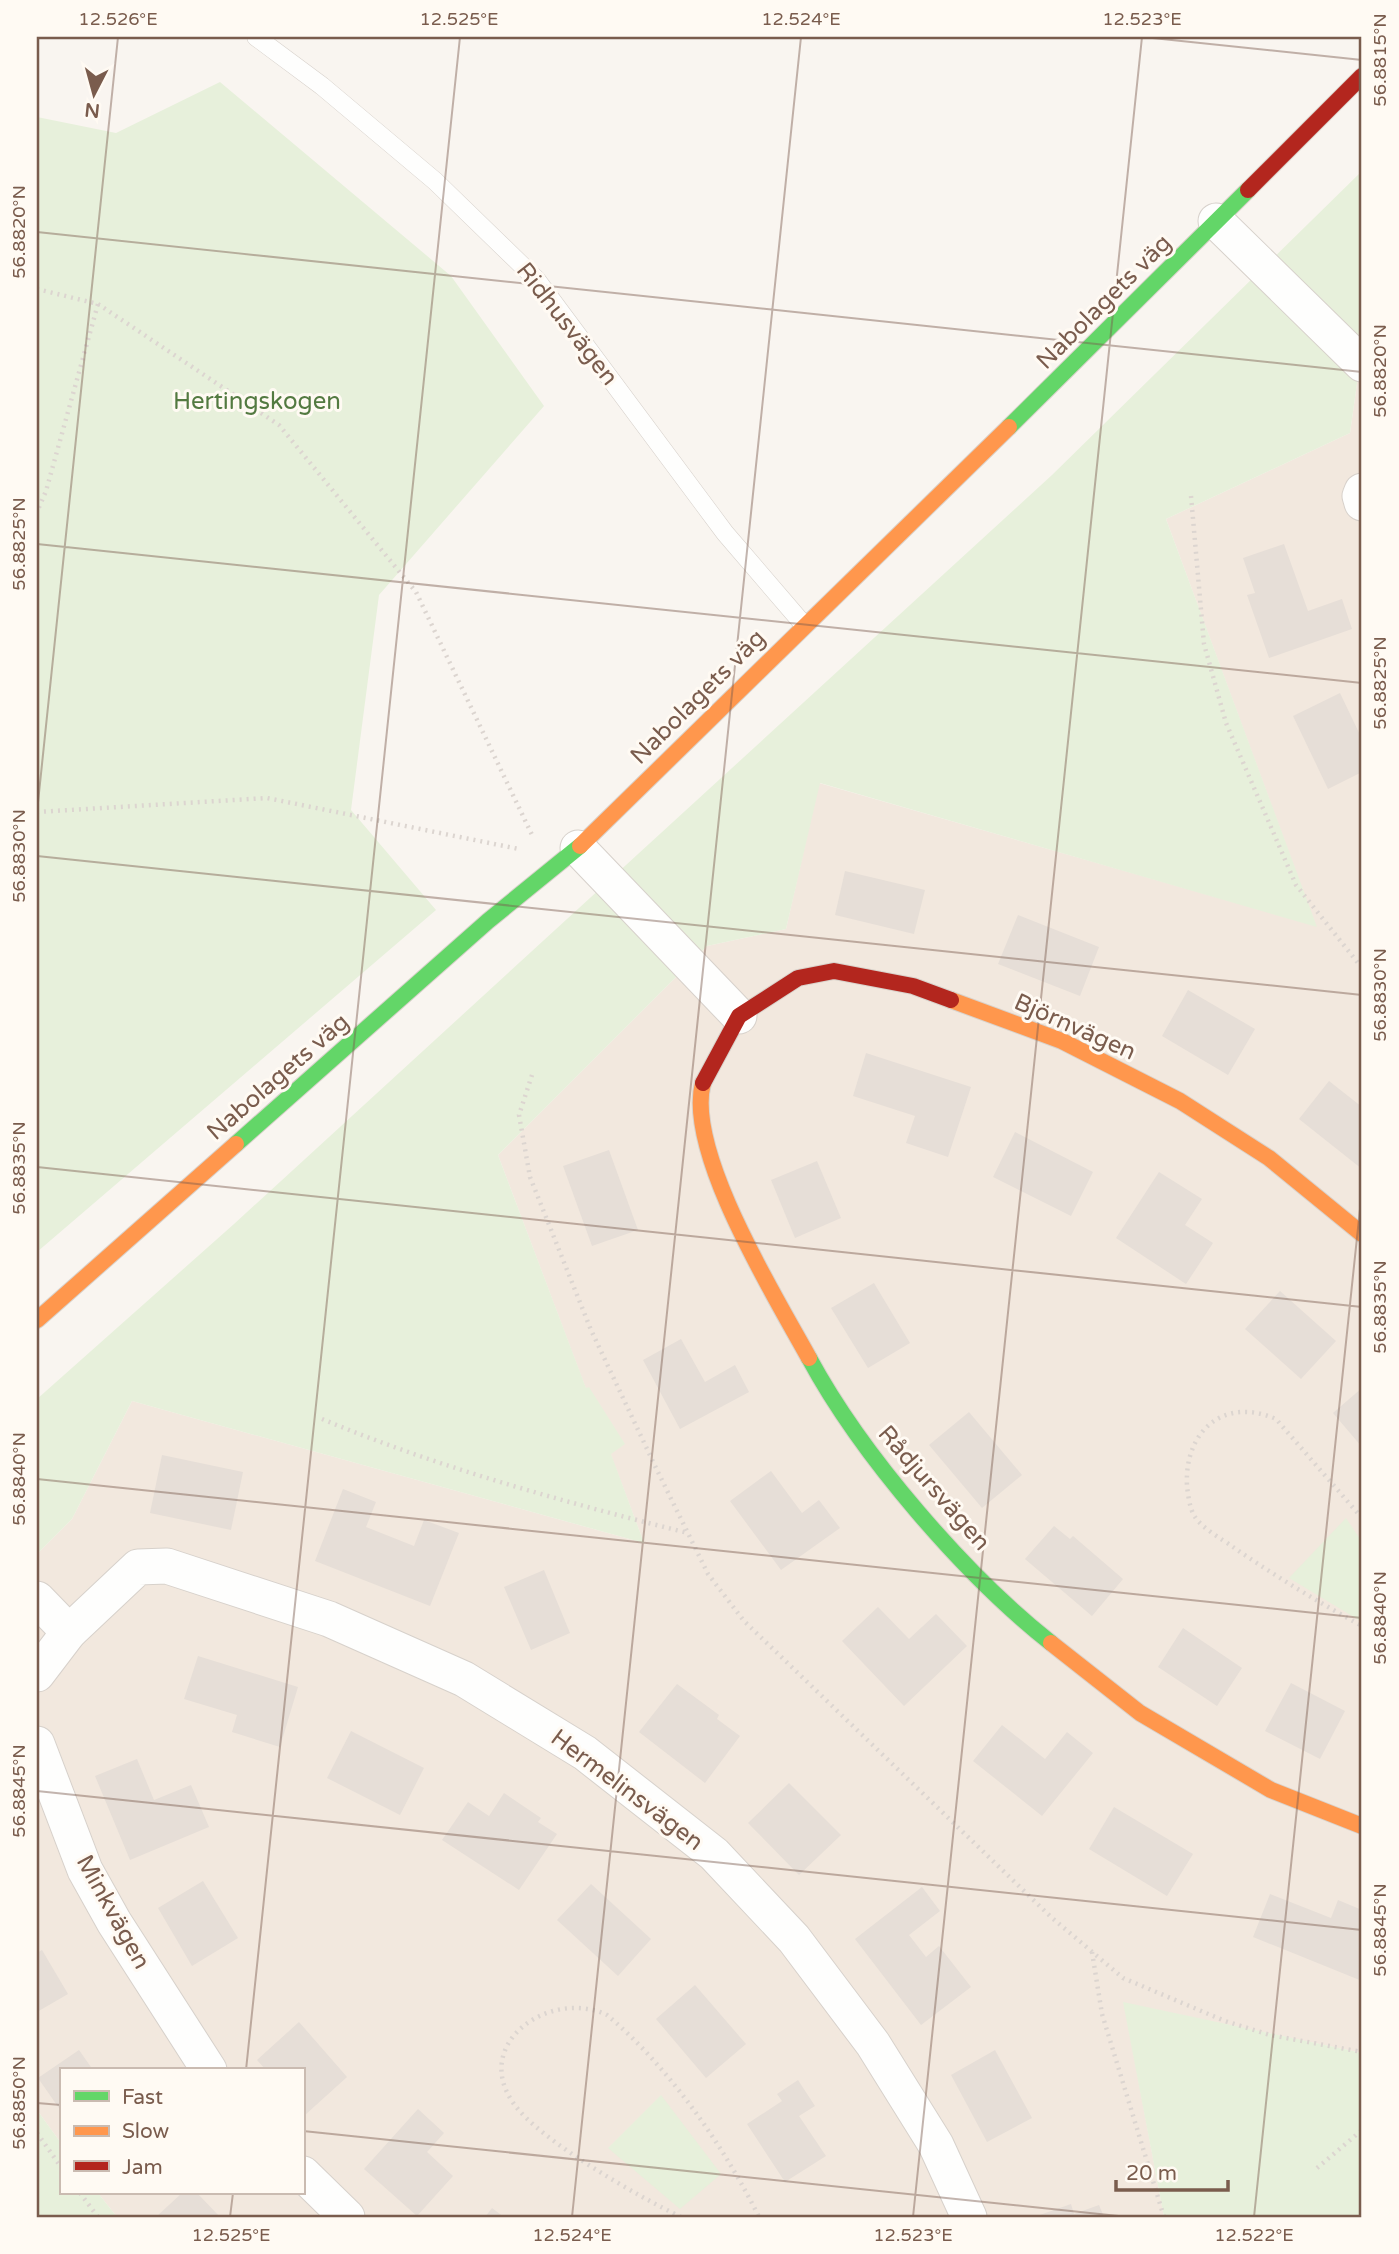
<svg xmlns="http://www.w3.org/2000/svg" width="1399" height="2254" font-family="'Varela Round',sans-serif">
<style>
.residential{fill:#f2e8de}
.green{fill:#e7f0db}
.building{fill:#e6ded7}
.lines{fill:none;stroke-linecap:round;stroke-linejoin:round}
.lane-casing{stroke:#d7d1cb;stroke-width:19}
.street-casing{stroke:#d7d1cb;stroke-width:37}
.fast-casing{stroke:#d9d2cb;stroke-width:18}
.slow-casing{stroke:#d9d2cb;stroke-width:18}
.jam-casing{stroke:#d9d2cb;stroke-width:18}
.path{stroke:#dcd5d0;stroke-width:4.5;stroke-dasharray:2 5;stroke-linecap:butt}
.lane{stroke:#fefefd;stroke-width:18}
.street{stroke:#fefefd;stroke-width:35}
.fast{stroke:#63d668;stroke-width:16}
.slow{stroke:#ff974d;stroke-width:16}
.jam{stroke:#b3261e;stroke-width:16}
.ticks{fill:none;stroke:#7a5c4d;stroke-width:2;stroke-opacity:0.45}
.labels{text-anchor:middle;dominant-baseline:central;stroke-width:6;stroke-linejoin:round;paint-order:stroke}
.street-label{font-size:24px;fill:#7a5c4d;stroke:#fffaf3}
.park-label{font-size:24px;fill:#537a41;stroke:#fffaf3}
.neatline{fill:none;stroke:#7a5c4d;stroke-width:2.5}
.ticks-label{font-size:18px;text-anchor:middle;fill:#7a5c4d}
</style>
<rect width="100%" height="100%" fill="#f9f5f0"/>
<path class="residential" d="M 1362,348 L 1362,2053 L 1124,2003 L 1164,2217 L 117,2217 L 98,2193 L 303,2193 L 303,2070 L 61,2070 L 61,2143 L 37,2110 L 37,1554 L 72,1519 L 132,1401 L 644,1543 L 498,1155 L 707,946 L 786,929 L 819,783 L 1316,926 L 1166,519 L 1350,433 Z"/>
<g class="green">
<path d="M 220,82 L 451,276 L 544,406 L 379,595 L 351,810 L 436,910 L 37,1252 L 37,117 L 116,133 Z"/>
<path d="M 1362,171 L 1362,348 L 1350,433 L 1166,519 L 1317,927 L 820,783 L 786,929 L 707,946 L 498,1155 L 586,1388 L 589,1387 L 625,1444 L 611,1454 L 644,1543 L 132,1401 L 72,1519 L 37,1554 L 37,1399 L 234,1224 L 1052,475 Z"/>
<path d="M 1346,1518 L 1362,1542 L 1362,1622 L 1289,1578 Z"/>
<path d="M 1123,2002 L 1362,2053 L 1362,2217 L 1164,2217 Z"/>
<path d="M 661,2095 L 721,2174 L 680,2209 L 608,2148 Z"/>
<path d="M 37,2110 L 61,2143 L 61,2193 L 98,2193 L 117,2217 L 37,2217 Z"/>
</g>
<g class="building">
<path d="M 1284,544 L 1308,611 L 1342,599 L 1352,629 L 1269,658 L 1247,595 L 1255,593 L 1243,558 Z"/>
<path d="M 1340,693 L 1362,739 L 1362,772 L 1328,789 L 1293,716 Z"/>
<path d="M 845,871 L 925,890 L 914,934 L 835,915 Z"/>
<path d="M 1018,915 L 1099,947 L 1080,996 L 998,964 Z"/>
<path d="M 1188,990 L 1255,1029 L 1228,1075 L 1162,1036 Z"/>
<path d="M 866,1053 L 971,1087 L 948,1157 L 906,1143 L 915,1116 L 853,1096 Z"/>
<path d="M 1329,1081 L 1362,1107 L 1362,1169 L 1299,1119 Z"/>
<path d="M 1015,1132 L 1093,1172 L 1071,1216 L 993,1177 Z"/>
<path d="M 609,1150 L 638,1230 L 592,1246 L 563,1166 Z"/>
<path d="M 817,1161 L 841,1218 L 795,1238 L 771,1180 Z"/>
<path d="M 1159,1172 L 1202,1199 L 1185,1225 L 1213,1243 L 1186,1284 L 1116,1238 Z"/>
<path d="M 874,1283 L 910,1343 L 868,1368 L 831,1308 Z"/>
<path d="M 1280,1291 L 1336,1341 L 1301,1379 L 1245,1329 Z"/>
<path d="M 681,1339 L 705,1382 L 735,1365 L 749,1392 L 680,1429 L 643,1360 Z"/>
<path d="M 1362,1388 L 1362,1447 L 1333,1413 Z"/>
<path d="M 969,1412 L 1022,1475 L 982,1508 L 929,1445 Z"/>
<path d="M 162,1455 L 243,1472 L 231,1530 L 150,1513 Z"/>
<path d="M 771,1471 L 802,1513 L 819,1500 L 840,1528 L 781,1570 L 730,1501 Z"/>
<path d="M 343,1489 L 376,1502 L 366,1527 L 414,1546 L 424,1520 L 459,1533 L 430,1606 L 315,1561 Z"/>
<path d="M 1054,1526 L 1070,1539 L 1073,1536 L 1123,1579 L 1092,1616 L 1025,1559 Z"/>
<path d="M 544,1570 L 570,1633 L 531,1650 L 504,1587 Z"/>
<path d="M 878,1607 L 909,1639 L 936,1614 L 967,1646 L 904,1706 L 842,1641 Z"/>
<path d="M 1183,1628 L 1242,1668 L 1217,1706 L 1158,1667 Z"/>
<path d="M 198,1656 L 298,1687 L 280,1747 L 232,1732 L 237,1715 L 184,1699 Z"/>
<path d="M 1291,1683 L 1345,1711 L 1320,1759 L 1265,1731 Z"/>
<path d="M 677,1684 L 719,1715 L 717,1719 L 740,1736 L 705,1783 L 639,1732 Z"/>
<path d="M 1002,1725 L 1045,1759 L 1067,1732 L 1093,1753 L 1042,1816 L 973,1761 Z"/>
<path d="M 351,1731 L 424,1768 L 400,1815 L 327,1778 Z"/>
<path d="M 137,1759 L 154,1800 L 191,1785 L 209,1827 L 130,1860 L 95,1776 Z"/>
<path d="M 789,1783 L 841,1835 L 799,1875 L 748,1823 Z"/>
<path d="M 504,1793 L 541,1818 L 538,1822 L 557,1834 L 519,1890 L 442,1840 L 468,1802 L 489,1816 Z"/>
<path d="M 1114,1807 L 1193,1854 L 1167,1896 L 1089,1849 Z"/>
<path d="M 203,1881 L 238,1938 L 192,1966 L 158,1908 Z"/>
<path d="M 591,1884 L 651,1939 L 618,1976 L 557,1920 Z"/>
<path d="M 922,1887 L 940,1911 L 909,1935 L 926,1957 L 939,1946 L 971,1987 L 921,2025 L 855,1939 Z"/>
<path d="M 1270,1894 L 1331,1918 L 1338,1900 L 1362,1910 L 1362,1981 L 1253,1937 Z"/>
<path d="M 42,1950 L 68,1994 L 37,2012 L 37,1953 Z"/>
<path d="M 695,1985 L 746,2044 L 706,2078 L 656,2019 Z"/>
<path d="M 299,2022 L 347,2077 L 305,2115 L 303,2070 L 266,2070 L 257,2060 Z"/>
<path d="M 79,2050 L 93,2070 L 61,2070 L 61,2111 L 38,2078 Z"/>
<path d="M 995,2050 L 1032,2118 L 987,2142 L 951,2075 Z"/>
<path d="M 798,2080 L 815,2106 L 799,2116 L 826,2156 L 785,2182 L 747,2124 L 782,2101 L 777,2094 Z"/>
<path d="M 418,2109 L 444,2133 L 427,2152 L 453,2176 L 417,2216 L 364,2169 Z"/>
<path d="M 182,2193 L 197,2193 L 220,2217 L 156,2217 Z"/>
<path d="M 1071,2204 L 1074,2214 L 1099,2205 L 1104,2217 L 1034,2217 Z"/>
<path d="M 492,2208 L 504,2217 L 485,2217 Z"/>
</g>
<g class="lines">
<defs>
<path id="lane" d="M 256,37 L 322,86 L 435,181 L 536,279 L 725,533 L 804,625"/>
<g id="street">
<path d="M 1216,221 L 1362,364"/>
<path d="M 1362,491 L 1360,496 L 1362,503"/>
<path d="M 578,848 L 739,1016"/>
<path d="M 37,1599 L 69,1632"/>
<path d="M 37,1674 L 69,1632 L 138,1567 L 167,1566 L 329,1619 L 464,1679 L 585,1753 L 714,1854 L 794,1939 L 873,2044 L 936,2145 L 969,2217"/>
<path d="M 37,1744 L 85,1870 L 114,1922 L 209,2070"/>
<path d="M 303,2174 L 347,2217"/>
</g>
<g id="fast">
<path d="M 1009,427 L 1248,190"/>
<path d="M 236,1144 L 488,921 L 580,846"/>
<path d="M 809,1358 C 862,1456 965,1575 1051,1643"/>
</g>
<g id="slow">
<path d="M 580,846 L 1009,427"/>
<path d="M 951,1000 L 1062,1041 L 1180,1101 L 1269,1158 L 1362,1234"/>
<path d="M 703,1083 C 685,1151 775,1296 809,1358"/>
<path d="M 37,1320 L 236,1144"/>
<path d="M 1051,1643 L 1140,1713 L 1271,1790 L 1362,1826"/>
</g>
<g id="jam">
<path d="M 1248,190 L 1362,76"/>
<path d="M 703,1083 L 739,1016 L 798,978 L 834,971 L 913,986 L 951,1000"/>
</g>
</defs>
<use href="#lane" class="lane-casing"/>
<use href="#street" class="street-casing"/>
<use href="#fast" class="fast-casing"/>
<use href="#slow" class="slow-casing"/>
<use href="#jam" class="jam-casing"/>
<g class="path">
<path d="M 37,289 L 98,304 L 46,491 L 37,512"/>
<path d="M 98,304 L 279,425 L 416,592 L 533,837"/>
<path d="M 1191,496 L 1204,644 L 1226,723 L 1296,885 L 1362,968"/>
<path d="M 37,812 L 267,798 L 519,849"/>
<path d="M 532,1075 L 519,1115 L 530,1177 L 591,1330 L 656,1468 L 708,1574 L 744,1621 L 1051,1917 L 1123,1978 L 1225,2021 L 1270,2035 L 1362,2052"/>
<path d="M 322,1419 C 440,1468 564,1502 688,1533"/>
<path d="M 1362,1518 L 1276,1419 C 1223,1396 1184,1432 1187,1486 C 1188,1495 1190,1510 1195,1517 C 1203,1529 1222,1539 1233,1547 C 1275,1576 1318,1602 1362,1626"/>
<path d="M 1092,1952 L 1102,2014 L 1164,2217"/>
<path d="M 37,2133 L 61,2167"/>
<path d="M 1317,2168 L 1362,2130"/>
<path d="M 80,2193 L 98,2217"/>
<path d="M 681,2217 C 639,2197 539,2140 514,2104 C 470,2043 551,1988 607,2015 C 668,2066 724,2146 759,2217"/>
</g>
<use href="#lane" class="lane"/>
<use href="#street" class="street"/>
<use href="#fast" class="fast"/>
<use href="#slow" class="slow"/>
<use href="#jam" class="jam"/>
</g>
<path class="ticks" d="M 1143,37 L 1362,60M 37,232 L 1362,372M 37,544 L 1362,683M 37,812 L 118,37M 37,856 L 1362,995M 37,1167 L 1362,1307M 37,1479 L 1362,1618M 37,1791 L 1362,1930M 246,2070 L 460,37M 37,2103 L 61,2105M 303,2131 L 1128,2217M 230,2217 L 233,2193M 572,2217 L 801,37M 913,2217 L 1142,37M 1254,2217 L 1362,1190"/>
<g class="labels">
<g class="street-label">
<text transform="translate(1104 302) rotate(-45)">Nabolagets väg</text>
<text transform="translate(567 324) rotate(52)">Ridhusvägen</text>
<text transform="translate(698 697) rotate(-45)">Nabolagets väg</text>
<text transform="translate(1075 1027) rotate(24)">Björnvägen</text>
<text transform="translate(278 1077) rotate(-41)">Nabolagets väg</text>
<text transform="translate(934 1488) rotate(49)">Rådjursvägen</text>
<text transform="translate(627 1790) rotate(37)">Hermelinsvägen</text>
<text transform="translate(113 1912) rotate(61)">Minkvägen</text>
</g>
<g class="park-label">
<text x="257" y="401">Hertingskogen</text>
</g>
</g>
<rect width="1399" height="2254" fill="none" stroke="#fffaf3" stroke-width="77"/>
<rect x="60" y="2068" width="245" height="126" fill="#fffaf3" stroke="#cabbb1" stroke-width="2"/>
<rect x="74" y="2091" width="35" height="10" fill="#63d668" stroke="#cabbb1" stroke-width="2"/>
<text x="122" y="2104" font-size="21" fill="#7a5c4d">Fast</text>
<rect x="74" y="2126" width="35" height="10" fill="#ff974d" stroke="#cabbb1" stroke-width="2"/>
<text x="122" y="2138" font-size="21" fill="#7a5c4d">Slow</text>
<rect x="74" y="2161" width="35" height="10" fill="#b3261e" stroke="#cabbb1" stroke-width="2"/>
<text x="122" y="2174" font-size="21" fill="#7a5c4d">Jam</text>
<g transform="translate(94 94) rotate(186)" stroke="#fffaf3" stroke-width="5" paint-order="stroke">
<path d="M0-5L12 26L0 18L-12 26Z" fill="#7a5c4d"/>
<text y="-10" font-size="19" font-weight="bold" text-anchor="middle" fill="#7a5c4d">N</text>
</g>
<path d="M1116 2180v10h112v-10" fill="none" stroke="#7a5c4d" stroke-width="3.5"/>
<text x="1126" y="2180" font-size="21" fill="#7a5c4d" stroke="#fffaf3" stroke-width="5" paint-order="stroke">20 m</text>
<rect x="38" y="38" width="1322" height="2178" class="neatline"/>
<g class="ticks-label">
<text x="118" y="25">12.526°E</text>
<text x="459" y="25">12.525°E</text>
<text x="801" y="25">12.524°E</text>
<text x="1142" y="25">12.523°E</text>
<text transform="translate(1380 60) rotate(-90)" y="6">56.8815°N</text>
<text transform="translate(19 232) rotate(-90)" y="6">56.8820°N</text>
<text transform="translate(1380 371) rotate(-90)" y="6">56.8820°N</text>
<text transform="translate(19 544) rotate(-90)" y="6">56.8825°N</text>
<text transform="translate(1380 683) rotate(-90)" y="6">56.8825°N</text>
<text transform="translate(19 856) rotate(-90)" y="6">56.8830°N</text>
<text transform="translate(1380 995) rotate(-90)" y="6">56.8830°N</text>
<text transform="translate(19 1168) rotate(-90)" y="6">56.8835°N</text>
<text transform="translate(1380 1307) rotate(-90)" y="6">56.8835°N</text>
<text transform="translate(19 1479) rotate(-90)" y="6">56.8840°N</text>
<text transform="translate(1380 1618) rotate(-90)" y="6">56.8840°N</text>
<text transform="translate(19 1791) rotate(-90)" y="6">56.8845°N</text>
<text transform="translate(1380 1930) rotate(-90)" y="6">56.8845°N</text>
<text transform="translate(19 2103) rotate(-90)" y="6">56.8850°N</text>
<text x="231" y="2241">12.525°E</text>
<text x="572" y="2241">12.524°E</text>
<text x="913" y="2241">12.523°E</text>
<text x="1254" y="2241">12.522°E</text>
</g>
</svg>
